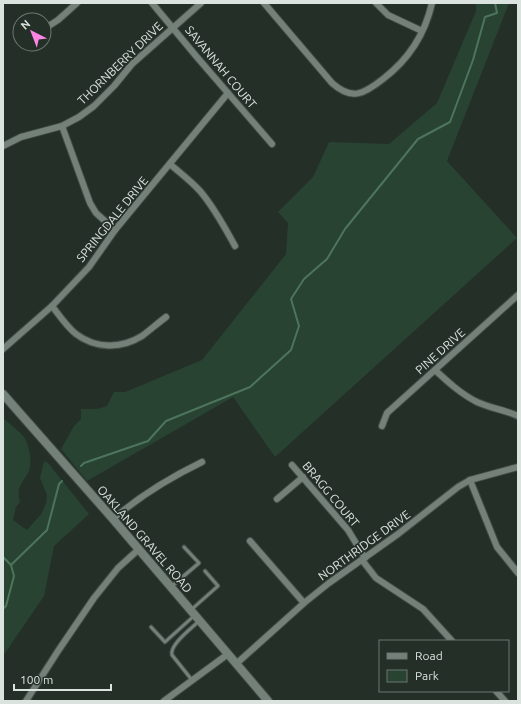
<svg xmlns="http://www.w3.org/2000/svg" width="521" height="704" font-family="Ubuntu,sans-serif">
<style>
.green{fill:#284332}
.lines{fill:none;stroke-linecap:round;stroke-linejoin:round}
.stream{stroke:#4d755b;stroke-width:2}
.service-casing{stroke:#434c46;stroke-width:5}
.minor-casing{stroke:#434c46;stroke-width:8}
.tertiary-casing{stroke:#434c46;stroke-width:10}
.service{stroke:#748178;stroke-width:3}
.minor{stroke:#748178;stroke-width:6}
.tertiary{stroke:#748178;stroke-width:8}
.labels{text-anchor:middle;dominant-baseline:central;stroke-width:3.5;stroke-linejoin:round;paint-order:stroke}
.street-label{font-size:12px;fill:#dbe3de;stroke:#242f28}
</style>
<rect width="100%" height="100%" fill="#242f28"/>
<g class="green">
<path d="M 476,3 L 509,3 L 447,161 L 517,238 L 275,457 L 233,397 L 87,481 L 61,449 L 74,426 L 81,419 L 81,409 L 97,409 L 107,406 L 114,392 L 125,392 L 202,360 L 286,254 L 288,223 L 278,212 L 313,177 L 329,142 L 389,144 L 437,103 L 476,11 Z"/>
<path d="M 3,418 C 10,424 18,430 24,437 C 30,446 33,464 28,473 C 21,485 16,487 20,502 L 16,507 L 13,520 L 27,530 L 42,513 L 46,503 L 47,495 L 40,478 L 44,461 L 48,463 L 89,514 L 54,546 L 44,596 L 3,656 Z"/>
</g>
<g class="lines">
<g class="stream">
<path d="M 81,466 L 84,463 L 148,441 L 166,421 L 250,387 L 291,350 L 299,326 L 291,299 L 304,279 L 327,259 L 345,229 L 418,139 L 450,122 L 473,60 L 485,17 L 497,13 L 495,3"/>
<path d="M 3,557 L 11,565 L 14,576 L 6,606 L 3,609"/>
<path d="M 11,565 L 47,530 L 59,484 L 62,481"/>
</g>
<defs>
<g id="service">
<path d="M 172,586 L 199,563 L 184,547"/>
<path d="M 192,609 L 218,586 L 205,571"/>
<path d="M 151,627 L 165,642 L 195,615"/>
<path d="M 192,680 L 172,655 C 169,645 192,628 199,621"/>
</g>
<g id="minor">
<path d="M 152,3 L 196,56 L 272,144"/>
<path d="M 264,3 L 332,83 C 352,101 364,94 383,79 C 408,60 425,34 432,3"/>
<path d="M 376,3 L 388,15 L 422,31"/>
<path d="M 44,29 L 58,20 L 77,3"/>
<path d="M 62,126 L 90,203 L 96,213 L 115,230"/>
<path d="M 3,146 L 21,137 L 62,126 L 79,117 L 94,106 L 114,86 L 132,64 L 201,3"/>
<path d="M 170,164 C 180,173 191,181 200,191 C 214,207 225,228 235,246"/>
<path d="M 52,306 C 59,315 67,327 76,334 C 96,349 121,349 142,336 C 150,330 158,323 166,317"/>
<path d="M 3,349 L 52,306 L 89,267 L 115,230 L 228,93"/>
<path d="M 435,370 C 448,382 461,394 477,402 C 490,408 505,410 518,416"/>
<path d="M 382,426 L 387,413 L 518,295"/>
<path d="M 292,465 L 348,530 L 365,558"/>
<path d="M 470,480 L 497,547 L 518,573"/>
<path d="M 277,499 L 303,477"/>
<path d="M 113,519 C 141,495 169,478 202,462"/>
<path d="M 250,541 L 304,603"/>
<path d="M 362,560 L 376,578 L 423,609 L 452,641"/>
<path d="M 236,664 L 304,603 L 329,583 L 398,534 L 458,487 L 470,480 L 518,467"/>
<path d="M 496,691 L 505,701"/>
<path d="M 26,701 L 58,651 L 94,598 L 118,568 L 139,549"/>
<path d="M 164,701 L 228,654"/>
</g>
<path id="tertiary" d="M 3,394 L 113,519 L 268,701"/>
</defs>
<use href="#service" class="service-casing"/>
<use href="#minor" class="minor-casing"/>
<use href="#tertiary" class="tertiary-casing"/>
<use href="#service" class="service"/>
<use href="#minor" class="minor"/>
<use href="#tertiary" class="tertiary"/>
</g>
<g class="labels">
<g class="street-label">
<text transform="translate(120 63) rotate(-44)">THORNBERRY DRIVE</text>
<text transform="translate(221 67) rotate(50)">SAVANNAH COURT</text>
<text transform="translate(112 219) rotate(-51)">SPRINGDALE DRIVE</text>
<text transform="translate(440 351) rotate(-42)">PINE DRIVE</text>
<text transform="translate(331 494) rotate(50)">BRAGG COURT</text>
<text transform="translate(145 539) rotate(49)">OAKLAND GRAVEL ROAD</text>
<text transform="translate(364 545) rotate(-36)">NORTHRIDGE DRIVE</text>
</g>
</g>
<rect width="521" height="704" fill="none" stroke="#dbe3de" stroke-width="8"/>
<rect x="379" y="640" width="130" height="52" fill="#242f28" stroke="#6d7771"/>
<rect x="387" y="653" width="20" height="6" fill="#748178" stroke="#6d7771"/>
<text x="415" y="660" font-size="12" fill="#dbe3de">Road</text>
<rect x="387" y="670" width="20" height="12" fill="#284332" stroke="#6d7771"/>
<text x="415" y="680" font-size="12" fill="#dbe3de">Park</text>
<g transform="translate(32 32) rotate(318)"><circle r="19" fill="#242f28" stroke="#6d7771"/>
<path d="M0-3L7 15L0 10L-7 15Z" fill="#fc86e3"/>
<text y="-6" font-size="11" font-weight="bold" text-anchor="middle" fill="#dbe3de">N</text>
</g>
<path d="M14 684v6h97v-6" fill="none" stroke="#dbe3de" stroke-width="2"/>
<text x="20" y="684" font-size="12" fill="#dbe3de" stroke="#242f28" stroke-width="3" paint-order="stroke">100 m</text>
</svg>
